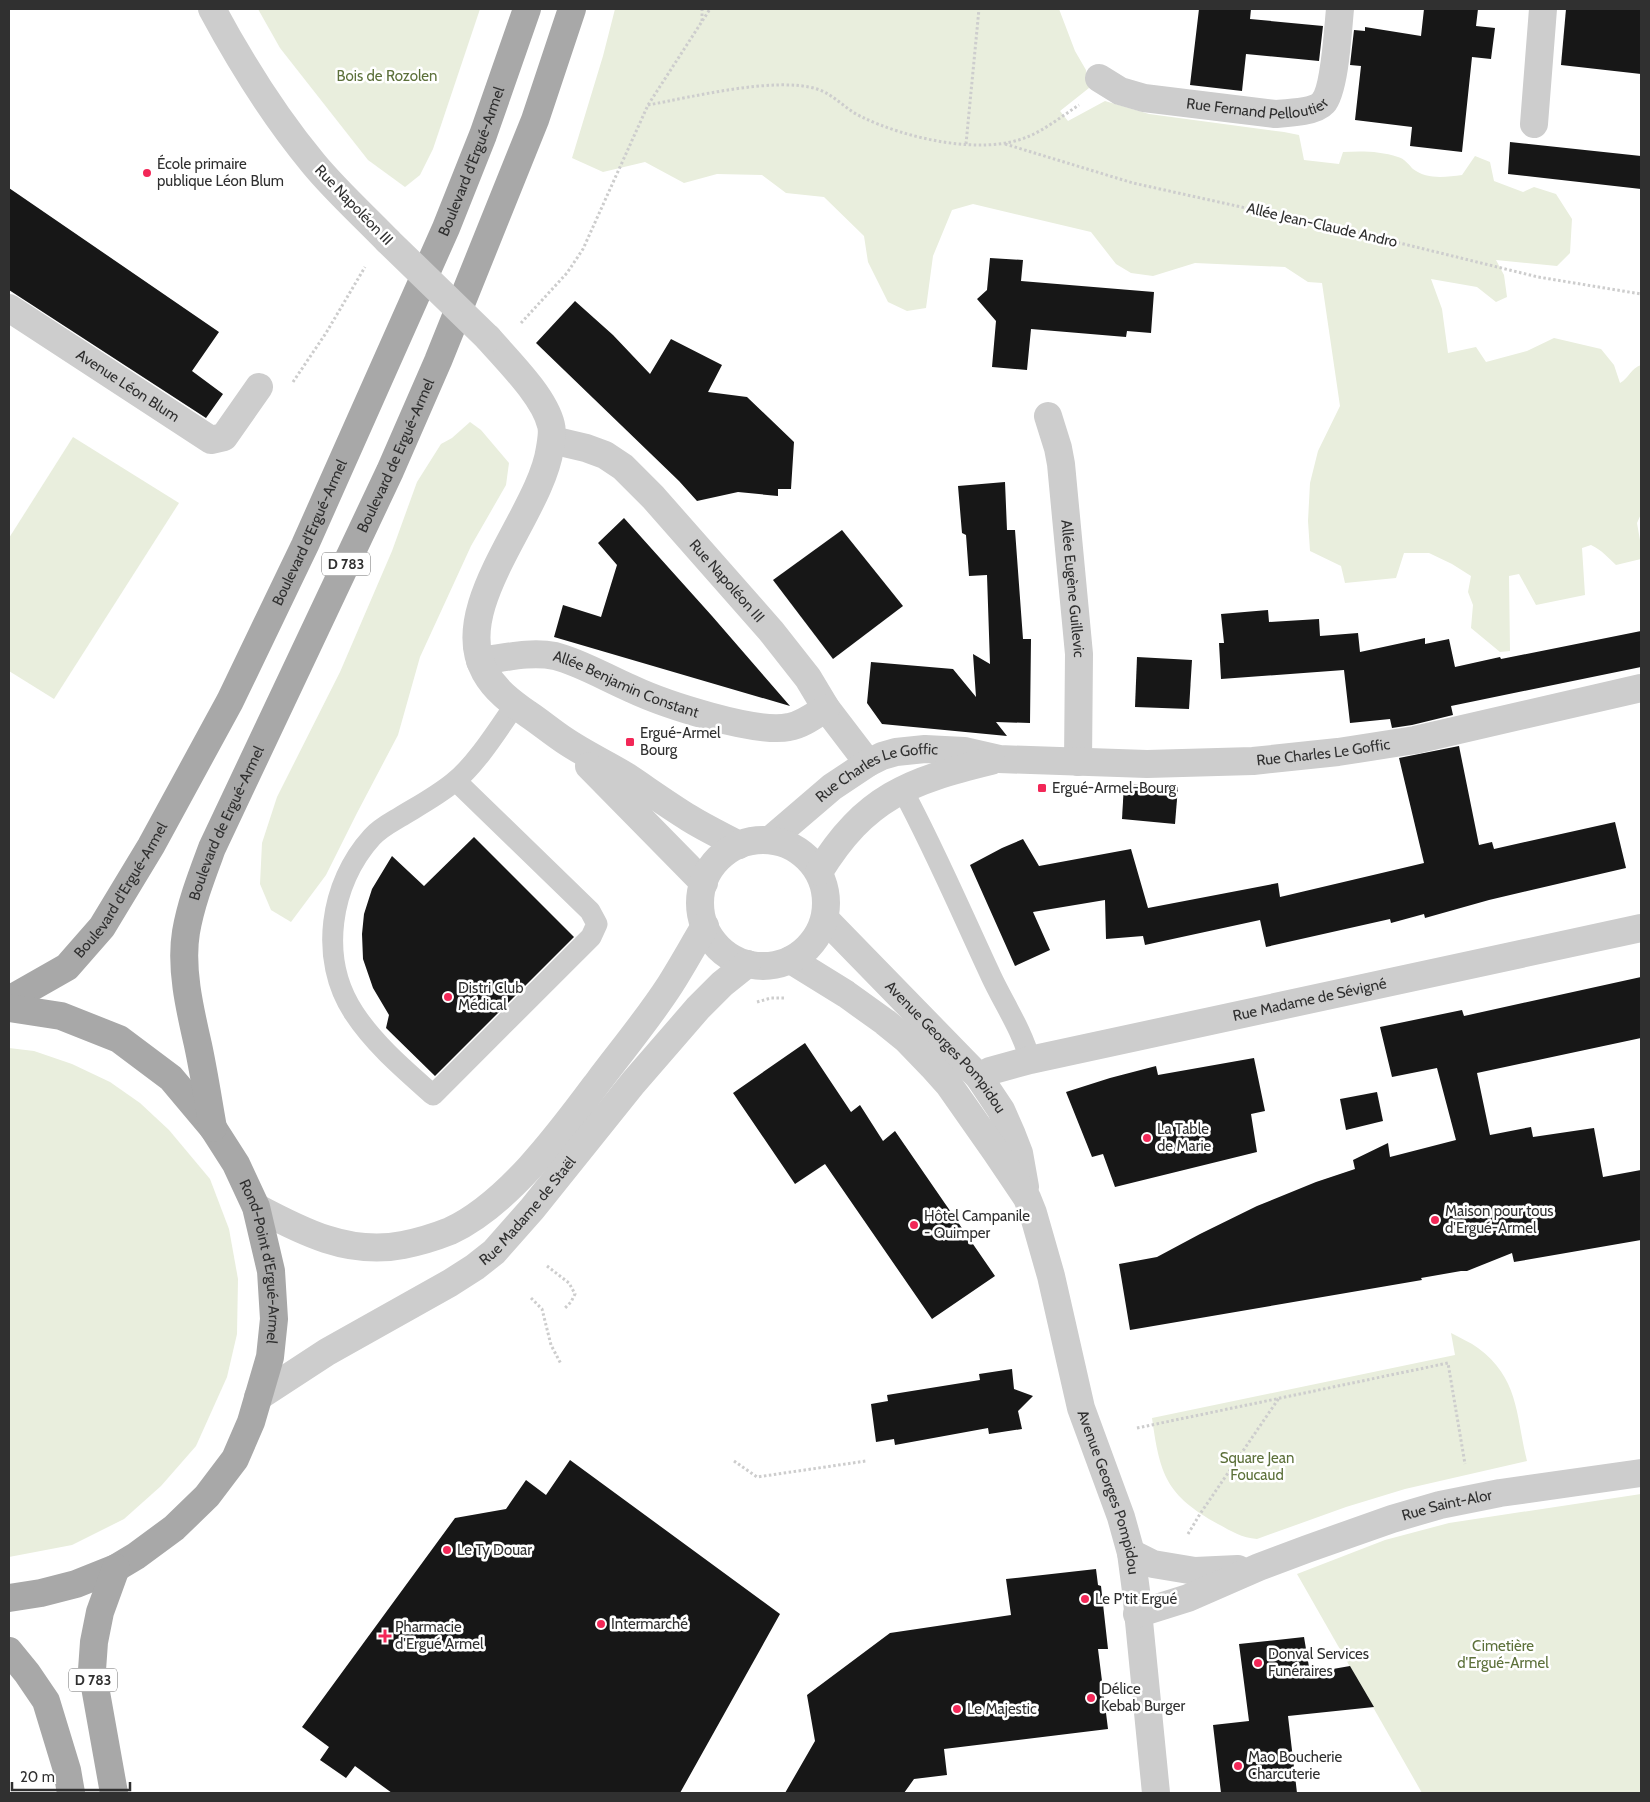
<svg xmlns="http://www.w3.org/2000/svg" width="1650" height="1802" font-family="Cabin,sans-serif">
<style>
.green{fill:#e9eedd}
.building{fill:#171717}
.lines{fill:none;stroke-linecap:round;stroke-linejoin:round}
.path{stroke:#cdcdcd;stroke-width:3;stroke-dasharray:2.5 2.5;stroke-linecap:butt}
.service{stroke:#cdcdcd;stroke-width:21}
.minor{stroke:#cdcdcd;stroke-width:28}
.tertiary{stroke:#cdcdcd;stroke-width:28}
.primary{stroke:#a8a8a8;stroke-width:28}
.tertiary-bridge{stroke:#cdcdcd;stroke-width:28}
.poi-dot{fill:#f22757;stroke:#fff;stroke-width:2}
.labels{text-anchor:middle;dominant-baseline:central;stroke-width:5;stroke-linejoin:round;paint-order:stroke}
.shield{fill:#fff;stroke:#6e6e6e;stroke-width:1}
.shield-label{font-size:14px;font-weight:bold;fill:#303030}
.park-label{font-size:15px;fill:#5c703a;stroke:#fff}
.street-label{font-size:15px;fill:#303030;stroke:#fff}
.poi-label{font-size:15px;fill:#303030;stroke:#fff;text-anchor:start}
</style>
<rect width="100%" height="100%" fill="#fff"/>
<g class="green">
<path d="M 258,9 L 480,9 L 433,149 L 420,175 L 405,187 L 368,160 L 280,48 Z"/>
<path d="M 615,9 L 1059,9 L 1075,51 L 1086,70 L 1089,88 L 1060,111 L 1068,121 L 1105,101 L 1149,114 L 1284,132 L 1299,135 L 1304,160 L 1339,164 L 1343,152 C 1362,151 1380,151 1398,157 C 1404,158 1409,165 1413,169 C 1427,180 1446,177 1462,175 L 1475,156 L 1490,162 L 1494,181 L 1523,192 L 1534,187 L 1556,194 L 1572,219 L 1570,253 L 1557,266 L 1496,260 L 1504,275 L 1507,297 L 1496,302 L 1477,287 L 1431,279 L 1442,309 L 1448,353 L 1476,347 L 1486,362 L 1527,351 L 1554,338 L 1601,349 L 1614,365 L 1620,383 C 1629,378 1631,368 1641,365 L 1641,514 L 1637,523 L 1641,546 L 1641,559 L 1616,565 C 1607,557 1603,551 1591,545 L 1582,548 L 1585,595 L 1536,605 L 1519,574 L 1509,576 L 1510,651 L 1500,652 L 1471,628 L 1473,605 L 1468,592 L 1471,576 L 1452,564 L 1429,553 L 1404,553 L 1396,578 L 1345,583 L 1341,566 L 1310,551 L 1308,521 L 1310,483 L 1318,451 L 1340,406 L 1322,283 L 1308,282 L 1285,267 L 1195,263 L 1153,276 L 1131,273 L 1116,264 L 1091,232 L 973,204 L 952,210 L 933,256 L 926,308 L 907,311 L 888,302 L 868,262 L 864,236 L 824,197 L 786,193 L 762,175 L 717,174 L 684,183 L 645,162 L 603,172 L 572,158 L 603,56 Z"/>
<path d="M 470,422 L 481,430 L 509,463 L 506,485 L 471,546 L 420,657 L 398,735 L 357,813 L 326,875 L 291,922 L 271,910 L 260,884 L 262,843 L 277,797 L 340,672 L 392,551 L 417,482 L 441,444 L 452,438 Z"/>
<path d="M 73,437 L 179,503 L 54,699 L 9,671 L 9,538 Z"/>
<path d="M 9,1048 L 34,1051 L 72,1064 L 110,1082 L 140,1103 L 169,1130 L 210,1179 L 229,1229 L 238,1279 L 237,1334 L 227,1377 L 196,1446 L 161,1486 L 124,1519 L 72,1545 L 9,1557 Z"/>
<path d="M 1451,1333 C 1460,1338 1470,1342 1478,1348 C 1519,1378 1516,1416 1527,1461 L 1405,1489 L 1346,1507 L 1257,1539 C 1242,1538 1231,1531 1218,1524 C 1166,1495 1160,1475 1152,1418 L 1455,1355 Z"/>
<path d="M 1641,1494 L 1641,1793 L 1422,1793 L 1297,1574 L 1385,1540 L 1449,1523 Z"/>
</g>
<g class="building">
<path d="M 1199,9 L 1251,9 L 1250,19 L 1323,26 L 1319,61 L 1246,54 L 1242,91 L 1190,85 Z"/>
<path d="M 1424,9 L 1478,9 L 1476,26 L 1495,28 L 1491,59 L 1472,57 L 1462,152 L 1410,146 L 1412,127 L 1355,120 L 1361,66 L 1350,65 L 1354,30 L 1365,31 L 1365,27 L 1421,36 Z"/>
<path d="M 1566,9 L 1641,9 L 1641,74 L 1561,65 Z"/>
<path d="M 1510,142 L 1641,156 L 1641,189 L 1508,174 Z"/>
<path d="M 9,188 L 219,332 L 192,371 L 223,394 L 206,418 L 9,290 Z"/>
<path d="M 990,258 L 1023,260 L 1021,281 L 1154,292 L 1151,333 L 1127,331 L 1126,337 L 1031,329 L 1027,370 L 992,367 L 996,321 L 977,299 L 987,290 Z"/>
<path d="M 575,301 L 613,335 L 650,374 L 671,339 L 722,365 L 708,392 L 747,397 L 794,442 L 791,489 L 778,489 L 778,496 L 738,492 L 697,501 L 679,481 L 536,343 Z"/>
<path d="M 1005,482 L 1007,530 L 1015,530 L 1023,639 L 1031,639 L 1030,723 L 996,722 L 1007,736 L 882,724 L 867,703 L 871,662 L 953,669 L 976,697 L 973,654 L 990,664 L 987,575 L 969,576 L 966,535 L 962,533 L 958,486 Z"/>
<path d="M 624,518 L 712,616 L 790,706 L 554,637 L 563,605 L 601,617 L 617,565 L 598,543 Z"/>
<path d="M 842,530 L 903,606 L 833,659 L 773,580 Z"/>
<path d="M 1268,610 L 1269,622 L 1319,619 L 1320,636 L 1358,633 L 1360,652 L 1425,638 L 1425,644 L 1449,639 L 1455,667 L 1500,657 L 1501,659 L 1641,631 L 1641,667 L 1451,706 L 1453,715 L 1412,725 L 1392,728 L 1390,719 L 1350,723 L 1344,670 L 1221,679 L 1219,643 L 1224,643 L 1221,614 Z"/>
<path d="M 1137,657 L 1192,660 L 1189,709 L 1135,707 Z"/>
<path d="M 1459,746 L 1479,845 L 1492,842 L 1494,849 L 1615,822 L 1626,868 L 1489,900 L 1425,918 L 1424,914 L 1391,923 L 1390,919 L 1266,947 L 1260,920 L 1145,945 L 1143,936 L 1106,939 L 1105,900 L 1033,912 L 1050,950 L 1015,966 L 970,865 L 1002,848 L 1023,839 L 1039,866 L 1131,849 L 1148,908 L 1278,883 L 1280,897 L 1424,863 L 1399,758 Z"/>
<path d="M 1124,784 L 1178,787 L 1175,824 L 1122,819 Z"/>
<path d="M 474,837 L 574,937 L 435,1076 L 386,1028 L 389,1015 L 373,988 L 363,959 L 362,934 L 364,914 L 372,889 L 392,856 L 424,886 Z"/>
<path d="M 1641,977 L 1641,1038 L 1477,1073 L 1490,1135 L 1531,1127 L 1533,1137 L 1594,1128 L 1603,1177 L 1641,1170 L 1641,1240 L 1514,1262 L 1512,1253 L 1467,1271 L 1461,1271 L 1421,1278 L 1422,1280 L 1130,1330 L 1119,1264 L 1157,1257 L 1200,1234 L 1257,1206 L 1316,1182 L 1355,1169 L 1353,1160 L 1388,1143 L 1390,1157 L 1456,1140 L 1437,1068 L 1392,1077 L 1380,1027 L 1462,1010 L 1464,1016 Z"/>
<path d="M 805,1043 L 851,1112 L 860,1105 L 883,1141 L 895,1131 L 995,1276 L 932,1319 L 825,1164 L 795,1184 L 733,1093 Z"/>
<path d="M 1254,1058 L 1265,1111 L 1251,1114 L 1257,1152 L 1115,1187 L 1103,1154 L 1092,1157 L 1066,1092 L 1110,1078 L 1156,1066 L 1158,1075 Z"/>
<path d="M 1377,1092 L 1383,1121 L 1346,1130 L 1340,1099 Z"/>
<path d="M 1012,1369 L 1014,1389 L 1033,1396 L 1018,1411 L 1022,1429 L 989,1434 L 988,1428 L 895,1445 L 894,1439 L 876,1442 L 871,1404 L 888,1401 L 887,1395 L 980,1380 L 979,1374 Z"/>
<path d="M 570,1460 L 780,1614 L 680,1793 L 392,1793 L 355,1766 L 346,1778 L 320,1760 L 329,1747 L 302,1727 L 455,1518 L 506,1509 L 526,1480 L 546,1495 Z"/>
<path d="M 1096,1569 L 1098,1585 L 1101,1586 L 1108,1649 L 1098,1649 L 1108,1729 L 944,1749 L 947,1775 L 914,1779 L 904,1793 L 785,1793 L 815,1741 L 807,1695 L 890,1633 L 1011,1615 L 1006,1579 Z"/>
<path d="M 1304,1637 L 1310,1673 L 1350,1666 L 1374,1707 L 1288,1716 L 1297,1793 L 1221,1793 L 1213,1725 L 1249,1721 L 1239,1644 Z"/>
</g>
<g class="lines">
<g class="path">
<path d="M 702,21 L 702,9"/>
<path d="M 648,105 C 692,97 776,76 817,89 C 835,95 846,110 862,117 C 905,138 981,156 1027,137 C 1045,130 1062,116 1079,105"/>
<path d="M 966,144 L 979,9"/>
<path d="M 1005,144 L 1133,183 L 1363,234 L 1538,277 L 1641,294"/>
<path d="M 521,323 L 567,273 L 583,249 L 648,105 L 710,9"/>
<path d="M 293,382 L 326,333 L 365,267"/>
<path d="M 757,1002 L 771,998 L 785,998"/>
<path d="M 547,1266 L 569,1283 L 575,1294 L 571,1302 L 565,1308"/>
<path d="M 531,1298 L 542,1309 L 551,1345 L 561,1364"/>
<path d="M 1137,1428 L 1448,1363 L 1465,1464"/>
<path d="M 734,1461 L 757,1477 L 866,1461"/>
<path d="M 1188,1534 L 1200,1514 L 1279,1398"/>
</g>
<g class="service">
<path d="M 456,781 L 590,911 L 597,924 L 591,937 L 433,1095 C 405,1070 375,1045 354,1013 C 318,959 330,883 372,837 C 380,828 390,823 400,817 C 418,806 437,796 454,782 C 476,765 499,728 515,705"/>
<path d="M 902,789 C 935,850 962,914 991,976 C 1004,1004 1022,1030 1030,1060"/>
</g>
<g class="minor">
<path id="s1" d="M 1099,78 L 1120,91 L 1144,98 L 1275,114 C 1288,113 1315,112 1323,103 C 1335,90 1338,28 1340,9"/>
<path d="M 1534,124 L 1543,9"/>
<path id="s2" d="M 9,308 L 211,440 L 224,437 L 259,387"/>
<path id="s3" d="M 1048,416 L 1058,448 L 1061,464 L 1079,654 L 1078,762"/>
<path id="s4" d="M 552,440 L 586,448 L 605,455 L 623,467 L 653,497 L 771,631 L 808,678 L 826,708 L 868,763"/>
<path id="s5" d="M 480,661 C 504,658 530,651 555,656 C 582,663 606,678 632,689 C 664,704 755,734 789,727 C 802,725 815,715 826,708"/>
<path id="s6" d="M 825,919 L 979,1077 L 1001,1110 L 1012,1135 L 1019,1153 L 1025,1187"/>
<path id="s7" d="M 791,960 L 846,994 L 885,1022 L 906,1039 L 932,1066 L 949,1085 L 996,1152 L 1027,1198 L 1033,1213 L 1051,1276 L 1081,1408 L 1121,1517 L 1131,1553 L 1136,1591 L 1156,1793"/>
<path id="s8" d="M 979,1077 L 990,1071 L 1030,1060 L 1641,928"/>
<path d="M 1131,1553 L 1153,1564 L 1195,1571 L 1238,1569"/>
<path id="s9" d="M 1137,1614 L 1188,1598 L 1259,1567 L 1307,1549 L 1392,1519 L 1440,1505 L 1500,1493 L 1641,1473"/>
</g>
<g class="tertiary">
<path d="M 212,9 C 241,63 274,116 313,163 C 336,191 363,215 388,241"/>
<path d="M 488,338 C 508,361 544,396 551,425 C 553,432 551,441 550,448 C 541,514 448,607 485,672 C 495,690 511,702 528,714 C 540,722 552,732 564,740 C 583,753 606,764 626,776 C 647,790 668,805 689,818 C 705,828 722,836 739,845"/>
<path d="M 589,766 L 704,883"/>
<path id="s10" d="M 770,840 L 832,787 L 868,763 L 882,756 L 896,752 L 925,749 L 964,751 L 999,759 L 1147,764 L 1253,761 L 1338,752 L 1415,740 L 1641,688"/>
<circle cx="763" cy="903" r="63"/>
<path d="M 819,872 C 865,797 909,781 991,761"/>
<path d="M 256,1207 C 301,1231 349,1256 403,1245 C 418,1242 435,1237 450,1231 C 508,1204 560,1133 598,1082 C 622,1050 648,1019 670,985 C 682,966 693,946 705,926"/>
<path id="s11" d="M 258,1397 L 327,1352 L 450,1283 L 475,1267 L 494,1252 L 532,1209 L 633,1083 L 698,1008 L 722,984 L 747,964"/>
</g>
<g class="primary">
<path id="s12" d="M 9,1000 L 67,967 L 102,927 L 151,846 L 230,701 L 305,545 L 446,228 L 483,135 L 527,9"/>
<path id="s13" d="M 9,1008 L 61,1016 L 119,1039 L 171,1078 L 213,1128 L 236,1164 L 256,1207 L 271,1271 L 274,1319 L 270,1357 L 251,1422 L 235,1459 L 207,1496 L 174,1528 L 136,1556 L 116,1568 L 76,1584 L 41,1593 L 9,1598"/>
<path id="s14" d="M 213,1128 C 208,1100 204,1073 198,1045 C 190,1010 180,968 186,932 C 191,903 202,875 212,848 L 390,471 L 438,361 L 535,120 L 572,9"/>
<path d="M 9,1651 L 27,1673 L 46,1701 L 67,1770 L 71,1793"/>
<path d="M 114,1793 L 92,1670 L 94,1642 L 100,1612 L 116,1568"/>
</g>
<path class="tertiary-bridge" d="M 388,241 L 488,338"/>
</g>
<g class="poi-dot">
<circle cx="147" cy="173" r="5"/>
<rect x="625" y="737" width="10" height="10" rx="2.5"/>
<rect x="1037" y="783" width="10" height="10" rx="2.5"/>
<circle cx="448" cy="997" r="5"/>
<circle cx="1147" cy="1138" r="5"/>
<circle cx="1435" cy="1220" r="5"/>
<circle cx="914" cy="1225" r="5"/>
<circle cx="447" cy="1550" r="5"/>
<circle cx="1085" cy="1599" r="5"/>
<circle cx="601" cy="1624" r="5"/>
<path d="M382.5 1628.5h5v5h5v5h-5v5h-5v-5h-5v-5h5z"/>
<circle cx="1258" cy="1663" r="5"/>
<circle cx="1091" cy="1698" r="5"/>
<circle cx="957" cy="1709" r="5"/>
<circle cx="1238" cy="1766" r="5"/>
</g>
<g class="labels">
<g class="shield">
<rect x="322" y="552.5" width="48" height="23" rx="4"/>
<rect x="69" y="1668.5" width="48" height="23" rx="4"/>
</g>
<g class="shield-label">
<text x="346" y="564">D 783</text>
<text x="93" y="1680">D 783</text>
</g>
<g class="park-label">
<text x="387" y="76">Bois de Rozolen</text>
<text x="1257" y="1458">Square Jean<tspan x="1257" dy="17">Foucaud</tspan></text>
<text x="1503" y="1646">Cimetière<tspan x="1503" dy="17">d'Ergué-Armel</tspan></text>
</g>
<g class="street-label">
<text stroke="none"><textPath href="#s1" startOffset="164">Rue Fernand Pelloutier</textPath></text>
<text stroke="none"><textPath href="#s12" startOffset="971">Boulevard d'Ergué-Armel</textPath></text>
<text transform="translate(354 205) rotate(46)">Rue Napoléon III</text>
<text transform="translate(1322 225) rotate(13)">Allée Jean-Claude Andro</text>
<text stroke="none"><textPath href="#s2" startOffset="142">Avenue Léon Blum</textPath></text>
<text stroke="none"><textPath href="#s14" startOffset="720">Boulevard de Ergué-Armel</textPath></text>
<text stroke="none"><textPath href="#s12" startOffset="566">Boulevard d'Ergué-Armel</textPath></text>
<text stroke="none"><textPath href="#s4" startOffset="231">Rue Napoléon III</textPath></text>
<text stroke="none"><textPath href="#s3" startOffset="175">Allée Eugène Guillevic</textPath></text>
<text stroke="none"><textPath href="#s5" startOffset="152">Allée Benjamin Constant</textPath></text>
<text stroke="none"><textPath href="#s10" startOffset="584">Rue Charles Le Goffic</textPath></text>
<text stroke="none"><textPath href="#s10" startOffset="130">Rue Charles Le Goffic</textPath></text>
<text stroke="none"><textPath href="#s14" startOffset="315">Boulevard de Ergué-Armel</textPath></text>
<text stroke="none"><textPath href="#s12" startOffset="161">Boulevard d'Ergué-Armel</textPath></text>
<text stroke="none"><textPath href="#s8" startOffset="340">Rue Madame de Sévigné</textPath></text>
<text stroke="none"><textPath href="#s6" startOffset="176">Avenue Georges Pompidou</textPath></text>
<text stroke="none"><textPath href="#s11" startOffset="330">Rue Madame de Staël</textPath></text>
<text stroke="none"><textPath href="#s13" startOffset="390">Rond-Point d'Ergué-Armel</textPath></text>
<text stroke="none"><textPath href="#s7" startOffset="646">Avenue Georges Pompidou</textPath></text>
<text stroke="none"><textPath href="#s9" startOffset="329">Rue Saint-Alor</textPath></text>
</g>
<g class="poi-label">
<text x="157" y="164">École primaire<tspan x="157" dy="17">publique Léon Blum</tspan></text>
<text x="640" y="733">Ergué-Armel<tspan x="640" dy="17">Bourg</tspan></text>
<text x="1052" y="788">Ergué-Armel-Bourg</text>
<text x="458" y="988">Distri Club<tspan x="458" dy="17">Médical</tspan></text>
<text x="1157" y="1129">La Table<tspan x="1157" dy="17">de Marie</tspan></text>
<text x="1445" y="1211">Maison pour tous<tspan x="1445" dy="17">d'Ergué-Armel</tspan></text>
<text x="924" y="1216">Hôtel Campanile<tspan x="924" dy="17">- Quimper</tspan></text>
<text x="457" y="1550">Le Ty Douar</text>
<text x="1095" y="1599">Le P'tit Ergué</text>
<text x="611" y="1624">Intermarché</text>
<text x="395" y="1627">Pharmacie<tspan x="395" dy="17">d'Ergué Armel</tspan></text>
<text x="1268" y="1654">Donval Services<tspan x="1268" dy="17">Funéraires</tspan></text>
<text x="1101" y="1689">Délice<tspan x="1101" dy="17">Kebab Burger</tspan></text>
<text x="967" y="1709">Le Majestic</text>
<text x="1248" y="1757">Mao Boucherie<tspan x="1248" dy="17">Charcuterie</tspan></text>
</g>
</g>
<rect width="1650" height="1802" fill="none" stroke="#303030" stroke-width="20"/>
<path d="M12 1782v8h118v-8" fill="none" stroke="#303030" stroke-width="2.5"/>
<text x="20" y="1782" font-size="15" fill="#303030" stroke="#ffffff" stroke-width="4" paint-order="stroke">20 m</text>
</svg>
